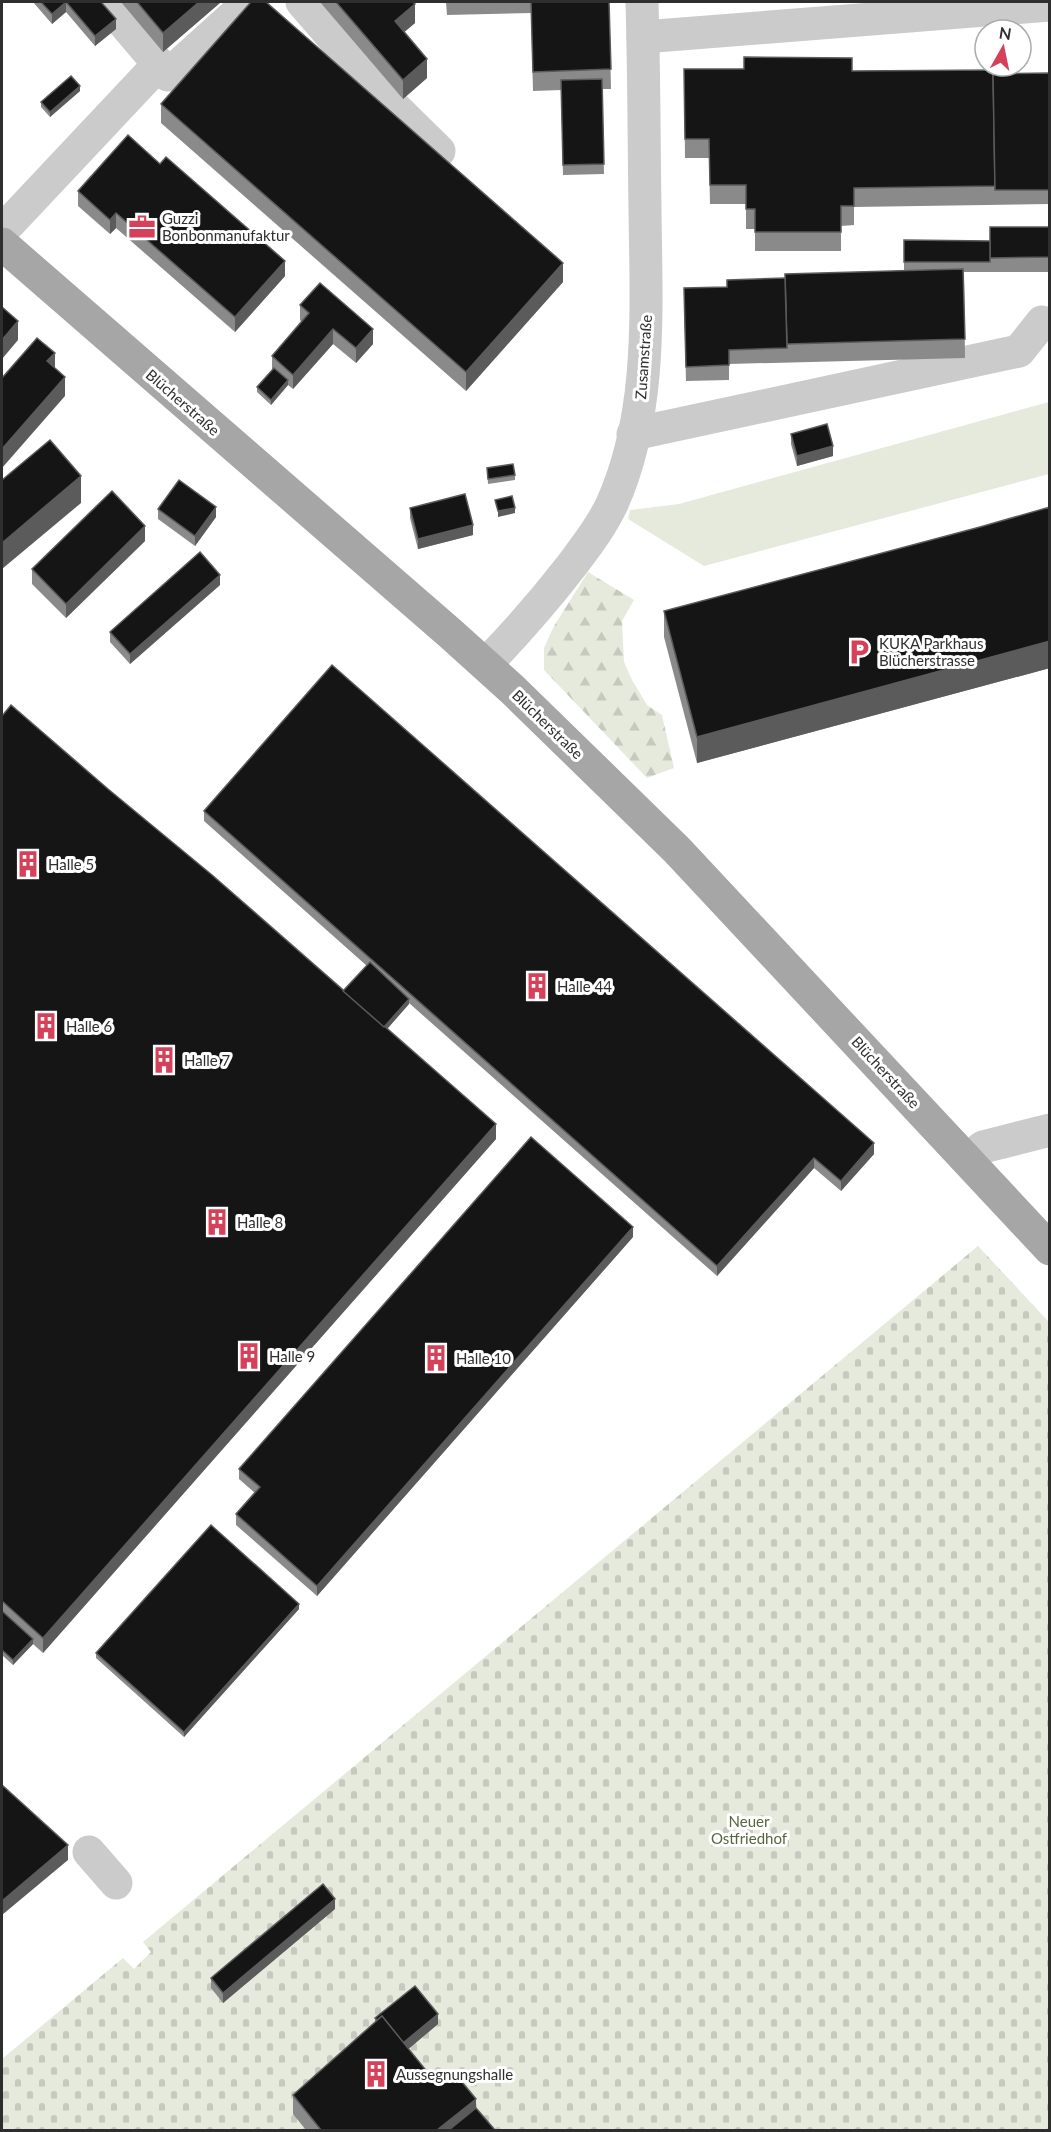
<svg xmlns="http://www.w3.org/2000/svg" width="1051" height="2132" font-family="Lato,sans-serif">
<style>
.grass{fill:#e5eadd}
.forest{fill:url(#forest-firs)}
.cemetery{fill:url(#cemetery-stones)}
.lines{fill:none;stroke-linecap:round;stroke-linejoin:round}
.minor{stroke:#cbcbcb;stroke-width:33}
.major{stroke:#a6a6a6;stroke-width:33}
.wall{fill:#8a8a8a}
.shaded-wall{fill:#5b5b5b}
.building{fill:#151515;stroke:#5b5b5b;stroke-width:1.5}
.labels{text-anchor:middle;dominant-baseline:central;stroke-width:6;stroke-linejoin:round;paint-order:stroke}
.poi-label{font-size:15px;fill:#2e2e2e;stroke:#fff;text-anchor:start}
.street-label{font-size:15px;fill:#2e2e2e;stroke:#fff}
.park-label{font-size:15px;fill:#556640;stroke:#fff}
</style>
<defs>
<pattern id="forest-firs" width="22" height="20" patternUnits="userSpaceOnUse" patternTransform="scale(1.5)"><rect width="22" height="20" fill="#e5eadd"/><path d="M5 1l3.5 6h-7zM16 11l3.5 6h-7z" fill="#c5c9be"/></pattern>
<pattern id="cemetery-stones" width="16" height="16" patternUnits="userSpaceOnUse" patternTransform="scale(1.5)"><rect width="16" height="16" fill="#e5eadd"/><path d="M2 7V4a2 2 0 0 1 4 0v3zM10 15v-3a2 2 0 0 1 4 0v3z" fill="#c5c9be"/></pattern>
</defs>
<rect width="100%" height="100%" fill="#fff"/>
<path class="grass" d="M 1049,402 L 1049,474 L 704,566 L 628,519 L 630,510 L 679,504 Z"/>
<path class="forest" d="M 588,572 L 634,600 L 622,621 L 624,662 L 632,680 L 647,705 L 662,715 L 674,768 L 647,778 L 544,670 L 544,648 L 554,626 Z"/>
<path class="cemetery" d="M 978,1246 L 1049,1322 L 1049,2130 L 2,2130 L 2,2059 L 123,1958 L 134,1969 L 151,1952 L 143,1942 Z"/>
<g class="lines">
<g class="minor">
<path d="M 106,2 L 168,75 L 249,2"/>
<path d="M 302,2 L 386,99 L 439,151"/>
<path d="M 643,37 L 1050,5"/>
<path d="M 2,231 L 159,64"/>
<path d="M 633,434 L 1019,351 L 1042,322"/>
<path d="M 486,664 C 516,633 545,600 572,565 C 587,545 601,527 612,504 C 653,413 646,307 645,210 C 644,140 644,71 642,2"/>
<path d="M 968,1159 L 983,1147 L 1050,1130"/>
<path d="M 89,1852 L 116,1883"/>
</g>
<path class="major" d="M 2,244 L 451,634 L 513,690 L 677,850 L 1050,1249"/>
</g>
<g class="wall">
<path d="M 33,2 L 101,2 L 116,29 L 95,46 L 66,12 L 52,24 Z"/>
<path d="M 121,2 L 221,2 L 163,52 Z"/>
<path d="M 320,2 L 413,2 L 415,23 L 404,32 L 427,78 L 403,99 Z"/>
<path d="M 446,2 L 609,2 L 611,89 L 602,89 L 604,174 L 563,175 L 561,90 L 533,91 L 531,13 L 447,15 Z"/>
<path d="M 684,69 L 993,74 L 1050,73 L 1050,204 L 854,207 L 854,225 L 841,226 L 841,251 L 755,251 L 755,229 L 746,229 L 746,204 L 710,204 L 709,158 L 685,158 Z"/>
<path d="M 80,91 L 50,117 L 41,107 L 41,102 Z"/>
<path d="M 161,104 L 563,282 L 466,391 L 161,123 Z"/>
<path d="M 78,191 L 285,276 L 235,332 L 116,228 L 110,234 L 78,206 Z"/>
<path d="M 1050,227 L 1050,272 L 964,272 L 965,358 L 729,364 L 729,380 L 686,381 L 684,303 L 727,287 L 785,278 L 904,271 L 904,240 L 990,241 Z"/>
<path d="M 300,305 L 373,344 L 356,363 L 333,344 L 293,389 L 288,385 L 271,405 L 257,392 L 257,387 L 272,370 L 272,356 L 302,322 L 300,320 Z"/>
<path d="M 791,434 L 833,456 L 797,466 L 791,444 Z"/>
<path d="M 487,468 L 515,475 L 515,480 L 488,484 Z"/>
<path d="M 1050,507 L 1050,668 L 697,763 L 664,637 L 664,611 L 980,527 Z"/>
<path d="M 410,508 L 473,535 L 418,549 L 410,518 Z"/>
<path d="M 158,509 L 216,517 L 195,546 L 158,519 Z"/>
<path d="M 145,541 L 66,618 L 32,584 L 32,569 Z"/>
<path d="M 220,585 L 130,664 L 110,642 L 110,632 Z"/>
<path d="M 2,716 L 108,789 L 343,991 L 367,966 L 204,821 L 204,811 L 874,1154 L 841,1191 L 814,1168 L 717,1276 L 409,1003 L 409,1004 L 387,1029 L 496,1139 L 43,1653 L 33,1644 L 13,1665 L 2,1655 Z"/>
<path d="M 633,1237 L 317,1596 L 236,1525 L 236,1514 L 255,1493 L 239,1479 L 239,1469 Z"/>
<path d="M 299,1609 L 184,1737 L 96,1658 L 96,1653 Z"/>
<path d="M 335,1909 L 223,2003 L 211,1988 L 211,1978 Z"/>
<path d="M 375,2018 L 438,2024 L 408,2049 L 437,2084 L 476,2108 L 495,2130 L 306,2130 L 293,2114 L 293,2095 L 375,2022 Z"/>
</g>
<g class="shaded-wall">
<path d="M 66,2 L 66,12 L 52,24 L 52,14 Z"/>
<path d="M 199,2 L 221,2 L 163,52 L 163,33 Z"/>
<path d="M 415,4 L 415,23 L 395,40 L 395,21 Z"/>
<path d="M 116,19 L 116,29 L 95,46 L 95,36 Z"/>
<path d="M 427,59 L 427,78 L 403,99 L 403,80 Z"/>
<path d="M 80,86 L 80,91 L 50,117 L 50,112 Z"/>
<path d="M 116,213 L 116,228 L 110,234 L 110,220 Z"/>
<path d="M 285,261 L 285,276 L 235,332 L 235,317 Z"/>
<path d="M 563,263 L 563,282 L 466,391 L 466,372 Z"/>
<path d="M 18,321 L 18,340 L 2,359 L 2,340 Z"/>
<path d="M 333,329 L 333,344 L 293,389 L 293,375 Z"/>
<path d="M 373,329 L 373,344 L 356,363 L 356,348 Z"/>
<path d="M 55,353 L 55,372 L 47,361 Z"/>
<path d="M 65,377 L 65,396 L 2,468 L 2,449 Z"/>
<path d="M 288,380 L 288,385 L 271,405 L 271,400 Z"/>
<path d="M 833,446 L 833,456 L 797,466 L 797,456 Z"/>
<path d="M 81,476 L 81,503 L 2,569 L 2,543 Z"/>
<path d="M 216,507 L 216,517 L 195,546 L 195,536 Z"/>
<path d="M 515,508 L 515,513 L 498,517 L 498,511 Z"/>
<path d="M 473,525 L 473,535 L 418,549 L 418,539 Z"/>
<path d="M 145,526 L 145,541 L 66,618 L 66,604 Z"/>
<path d="M 220,575 L 220,585 L 130,664 L 130,654 Z"/>
<path d="M 1050,641 L 1050,668 L 697,763 L 697,737 Z"/>
<path d="M 409,999 L 409,1004 L 380,1037 L 380,1032 Z"/>
<path d="M 496,1124 L 496,1139 L 43,1653 L 43,1638 Z"/>
<path d="M 874,1143 L 874,1154 L 841,1191 L 841,1181 Z"/>
<path d="M 814,1158 L 814,1168 L 717,1276 L 717,1266 Z"/>
<path d="M 633,1227 L 633,1237 L 317,1596 L 317,1586 Z"/>
<path d="M 299,1604 L 299,1609 L 184,1737 L 184,1732 Z"/>
<path d="M 33,1639 L 33,1644 L 13,1665 L 13,1660 Z"/>
<path d="M 68,1845 L 68,1860 L 2,1915 L 2,1901 Z"/>
<path d="M 335,1899 L 335,1909 L 223,2003 L 223,1993 Z"/>
<path d="M 438,2014 L 438,2024 L 399,2057 L 399,2047 Z"/>
<path d="M 476,2099 L 476,2118 L 461,2130 L 437,2130 Z"/>
</g>
<g class="building">
<path d="M 41,2 L 66,2 L 52,14 Z"/>
<path d="M 66,2 L 101,2 L 116,19 L 95,36 Z"/>
<path d="M 137,2 L 199,2 L 163,33 Z"/>
<path d="M 251,2 L 266,2 L 563,263 L 466,372 L 161,104 Z"/>
<path d="M 336,2 L 413,2 L 415,4 L 395,21 L 427,59 L 403,80 Z"/>
<path d="M 531,2 L 609,2 L 611,69 L 533,72 Z"/>
<path d="M 744,57 L 852,58 L 852,71 L 993,70 L 995,186 L 854,188 L 854,206 L 841,206 L 841,232 L 755,232 L 755,209 L 746,209 L 746,185 L 710,185 L 709,139 L 685,139 L 684,69 L 744,69 Z"/>
<path d="M 1050,73 L 1050,190 L 995,190 L 993,74 Z"/>
<path d="M 71,76 L 80,86 L 50,112 L 41,102 Z"/>
<path d="M 602,79 L 604,164 L 563,165 L 561,80 Z"/>
<path d="M 128,135 L 160,164 L 166,157 L 285,261 L 235,317 L 116,213 L 110,220 L 78,191 Z"/>
<path d="M 990,227 L 1050,227 L 1050,257 L 990,258 Z"/>
<path d="M 904,240 L 990,241 L 990,262 L 904,262 Z"/>
<path d="M 963,269 L 965,339 L 787,344 L 785,274 Z"/>
<path d="M 785,278 L 787,348 L 729,350 L 729,365 L 686,367 L 684,288 L 727,287 L 727,280 Z"/>
<path d="M 320,283 L 373,329 L 356,348 L 333,329 L 293,375 L 272,356 L 309,313 L 300,305 Z"/>
<path d="M 2,307 L 18,321 L 2,340 Z"/>
<path d="M 37,338 L 55,353 L 47,361 L 65,377 L 2,449 L 2,378 Z"/>
<path d="M 274,368 L 288,380 L 271,400 L 257,387 Z"/>
<path d="M 827,424 L 833,446 L 797,456 L 791,434 Z"/>
<path d="M 50,440 L 81,476 L 2,543 L 2,480 Z"/>
<path d="M 513,464 L 515,475 L 488,479 L 487,468 Z"/>
<path d="M 179,480 L 216,507 L 195,536 L 158,509 Z"/>
<path d="M 112,491 L 145,526 L 66,604 L 32,569 Z"/>
<path d="M 465,494 L 473,525 L 418,539 L 410,508 Z"/>
<path d="M 512,496 L 515,508 L 498,511 L 495,500 Z"/>
<path d="M 1050,507 L 1050,641 L 697,737 L 664,611 L 980,527 Z"/>
<path d="M 200,552 L 220,575 L 130,654 L 110,632 Z"/>
<path d="M 332,665 L 874,1143 L 841,1181 L 814,1158 L 717,1266 L 204,811 Z"/>
<path d="M 11,705 L 108,789 L 212,875 L 496,1124 L 43,1638 L 2,1601 L 2,716 Z"/>
<path d="M 370,962 L 409,999 L 384,1027 L 343,991 Z"/>
<path d="M 531,1137 L 633,1227 L 317,1586 L 236,1514 L 260,1487 L 239,1469 Z"/>
<path d="M 211,1525 L 299,1604 L 184,1732 L 96,1653 Z"/>
<path d="M 2,1611 L 33,1639 L 13,1660 L 2,1650 Z"/>
<path d="M 2,1785 L 68,1845 L 2,1901 Z"/>
<path d="M 323,1884 L 335,1899 L 223,1993 L 211,1978 Z"/>
<path d="M 415,1986 L 438,2014 L 403,2043 L 382,2016 L 377,2020 L 375,2018 Z"/>
<path d="M 382,2016 L 437,2084 L 453,2071 L 476,2099 L 437,2130 L 321,2130 L 293,2095 Z"/>
<path d="M 476,2108 L 495,2130 L 449,2130 Z"/>
</g>
<defs>
<symbol id="office-bare" viewBox="-9 -9 18 18"><path d="M-6-3h4V-5.5h4V-3h4V5H-6ZM-1-4.5V-3h2v-1.5ZM-6 0V1H6V0Z" fill="#d54158" stroke="#fff" stroke-width="2.5" paint-order="stroke"/></symbol>
<symbol id="parking-bare" viewBox="-9 -9 18 18"><path d="M-3.5-5.5H1a3.5 3.5 0 0 1 0 7H-1V5.5H-3.5ZM-1-3.4V-.6H.8a1.4 1.4 0 0 0 0-2.8Z" fill="#d54158" stroke="#fff" stroke-width="2.5" paint-order="stroke"/></symbol>
<symbol id="building-bare" viewBox="-9 -9 18 18"><path d="M-4-6H4V6H1V3H-1V6H-4ZM-2.5-4.3h1.7v1.8h-1.7ZM.8-4.3h1.7v1.8H.8ZM-2.5-1h1.7V.8h-1.7ZM.8-1h1.7V.8H.8Z" fill="#d54158" stroke="#fff" stroke-width="2.5" paint-order="stroke"/></symbol>
</defs>
<g fill-rule="evenodd">
<use href="#office-bare" x="123" y="208" width="38" height="38"/>
<use href="#parking-bare" x="840" y="633" width="38" height="38"/>
<use href="#building-bare" x="9" y="845" width="38" height="38"/>
<use href="#building-bare" x="518" y="967" width="38" height="38"/>
<use href="#building-bare" x="27" y="1007" width="38" height="38"/>
<use href="#building-bare" x="145" y="1041" width="38" height="38"/>
<use href="#building-bare" x="198" y="1203" width="38" height="38"/>
<use href="#building-bare" x="230" y="1337" width="38" height="38"/>
<use href="#building-bare" x="417" y="1339" width="38" height="38"/>
<use href="#building-bare" x="357" y="2055" width="38" height="38"/>
</g>
<g class="labels">
<g class="poi-label">
<text x="162" y="218">Guzzi<tspan x="162" dy="17">Bonbonmanufaktur</tspan></text>
<text x="879" y="643">KUKA Parkhaus<tspan x="879" dy="17">Blücherstrasse</tspan></text>
<text x="48" y="864">Halle 5</text>
<text x="557" y="986">Halle 44</text>
<text x="66" y="1026">Halle 6</text>
<text x="184" y="1060">Halle 7</text>
<text x="237" y="1222">Halle 8</text>
<text x="269" y="1356">Halle 9</text>
<text x="456" y="1358">Halle 10</text>
<text x="396" y="2074">Aussegnungshalle</text>
</g>
<g class="street-label">
<text transform="translate(643 357) rotate(-86)">Zusamstraße</text>
<text transform="translate(183 402) rotate(41)">Blücherstraße</text>
<text transform="translate(548 724) rotate(44)">Blücherstraße</text>
<text transform="translate(886 1072) rotate(47)">Blücherstraße</text>
</g>
<g class="park-label">
<text x="749" y="1821">Neuer<tspan x="749" dy="17">Ostfriedhof</tspan></text>
</g>
</g>
<rect width="1051" height="2132" fill="none" stroke="#2e2e2e" stroke-width="6"/>
<g transform="translate(1003 48) rotate(9)"><circle r="28" fill="#ffffff" stroke="#ababab" stroke-width="1.5"/>
<path d="M0-4.5L10 22L0 15L-10 22Z" fill="#d54158"/>
<text y="-9" font-size="16" font-weight="bold" text-anchor="middle" fill="#2e2e2e">N</text>
</g>
</svg>
